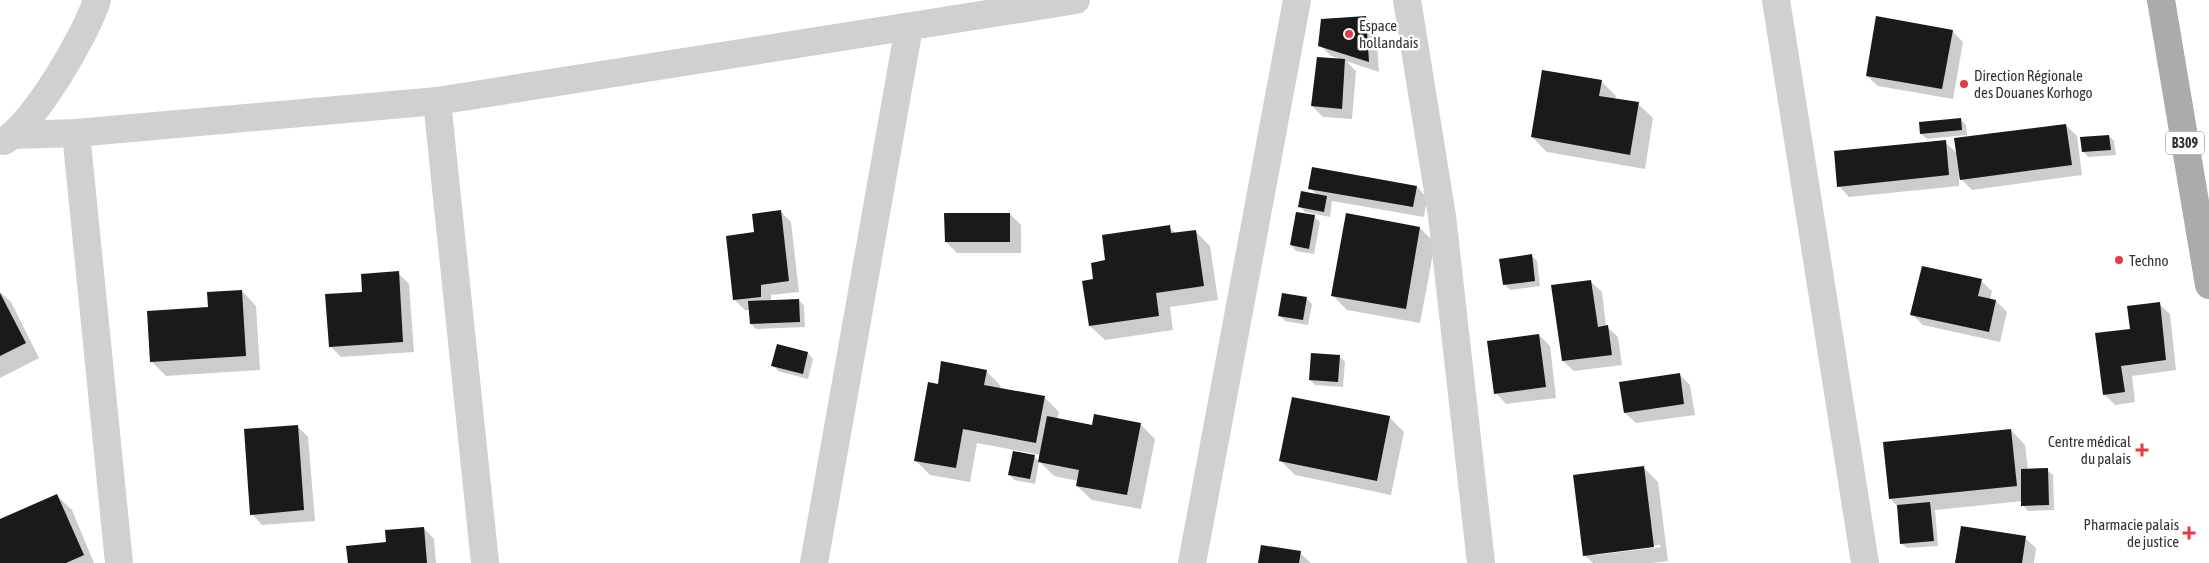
<svg xmlns="http://www.w3.org/2000/svg" width="2209" height="563" font-family="'Asap Condensed',sans-serif">
<style>
.shadow{fill:#0003;fill-rule:evenodd}
.building{fill:#1a1a1a}
.lines{fill:none;stroke-linecap:round;stroke-linejoin:round}
.minor{stroke:#d0d0d0;stroke-width:28}
.major{stroke:#ababab;stroke-width:28}
.poi-dot{fill:#e63946;stroke:#fff;stroke-width:2}
.labels{text-anchor:middle;dominant-baseline:central;stroke-width:5;stroke-linejoin:round;paint-order:stroke}
.shield{fill:#fff;stroke:#707070;stroke-width:1}
.shield-label{font-size:14px;font-weight:bold;fill:#333}
.poi-label{font-size:15px;fill:#333;stroke:#fff;text-anchor:start}
</style>
<rect width="100%" height="100%" fill="#fff"/>
<g class="shadow">
<path d="M 1366,17 L 1376,28 L 1379,72 L 1346,61 L 1356,71 L 1352,119 L 1323,117 L 1312,106 L 1338,58 L 1331,56 L 1320,45 Z"/>
<path d="M 1952,31 L 1963,42 L 1953,99 L 1878,86 L 1867,76 Z"/>
<path d="M 1601,81 L 1616,96 L 1615,100 L 1638,104 L 1653,118 L 1645,169 L 1547,152 L 1532,137 Z"/>
<path d="M 1960,119 L 1966,125 L 1967,135 L 1927,139 L 1921,134 Z"/>
<path d="M 2066,125 L 2077,136 L 2082,175 L 1972,190 L 1959,177 L 1959,186 L 1849,197 L 1839,186 L 1945,142 L 1958,154 Z"/>
<path d="M 2109,136 L 2114,141 L 2116,155 L 2088,157 L 2083,151 Z"/>
<path d="M 1417,187 L 1427,198 L 1424,217 L 1332,201 L 1330,217 L 1305,212 L 1300,207 L 1317,195 L 1310,188 Z"/>
<path d="M 780,211 L 791,222 L 799,292 L 771,295 L 771,301 L 799,300 L 804,306 L 805,327 L 756,329 L 751,324 L 750,310 L 745,310 L 734,299 L 755,233 Z"/>
<path d="M 1010,214 L 1021,225 L 1021,253 L 957,253 L 946,242 Z"/>
<path d="M 1347,215 L 1420,228 L 1435,243 L 1420,323 L 1347,310 L 1332,295 Z"/>
<path d="M 1314,217 L 1320,222 L 1314,254 L 1296,251 L 1291,245 Z"/>
<path d="M 1169,227 L 1176,234 L 1195,231 L 1210,246 L 1218,300 L 1170,307 L 1173,330 L 1105,340 L 1090,326 L 1095,280 L 1107,261 Z"/>
<path d="M 1531,255 L 1537,261 L 1540,286 L 1510,290 L 1505,285 L 1501,260 Z"/>
<path d="M 398,273 L 409,284 L 414,352 L 341,357 L 330,346 L 363,293 Z"/>
<path d="M 1981,281 L 1992,291 L 1990,300 L 1996,301 L 2007,312 L 2000,342 L 1923,325 L 1912,314 Z"/>
<path d="M 1591,282 L 1602,292 L 1606,326 L 1618,337 L 1622,365 L 1574,371 L 1563,361 Z"/>
<path d="M 242,291 L 256,306 L 260,370 L 166,376 L 152,362 L 209,308 Z"/>
<path d="M 0,292 L 11,302 L 39,358 L 0,378 Z"/>
<path d="M 1307,299 L 1312,304 L 1308,325 L 1285,321 L 1279,315 Z"/>
<path d="M 2159,304 L 2170,314 L 2176,370 L 2132,376 L 2135,402 L 2115,405 L 2104,394 L 2131,330 Z"/>
<path d="M 1539,335 L 1550,346 L 1556,398 L 1506,404 L 1496,393 Z"/>
<path d="M 808,353 L 813,359 L 808,379 L 778,371 L 773,365 Z"/>
<path d="M 1339,356 L 1345,362 L 1343,387 L 1315,385 L 1310,380 Z"/>
<path d="M 986,371 L 1001,386 L 1000,389 L 1044,397 L 1059,412 L 1057,419 L 1093,426 L 1140,424 L 1155,439 L 1141,509 L 1092,500 L 1077,486 L 1078,481 L 1054,476 L 1040,462 L 1041,455 L 977,443 L 970,482 L 930,475 L 915,460 L 939,385 Z"/>
<path d="M 1679,374 L 1690,385 L 1695,415 L 1636,423 L 1625,413 Z"/>
<path d="M 1389,417 L 1404,432 L 1391,495 L 1295,475 L 1281,461 Z"/>
<path d="M 297,426 L 308,437 L 315,521 L 262,525 L 252,514 Z"/>
<path d="M 2011,430 L 2025,445 L 2028,470 L 2047,470 L 2053,475 L 2054,510 L 2028,511 L 2023,505 L 2023,501 L 1935,510 L 1938,546 L 1907,548 L 1901,543 L 1898,507 L 1890,498 Z"/>
<path d="M 1034,456 L 1039,462 L 1035,484 L 1014,480 L 1009,474 Z"/>
<path d="M 1643,467 L 1658,482 L 1668,561 L 1652,563 L 1593,563 L 1584,555 ZM 1660,545 L 1661,547 L 1595,555 L 1595,553 Z"/>
<path d="M 57,496 L 72,510 L 94,563 L 0,563 L 0,520 Z"/>
<path d="M 424,528 L 434,539 L 436,563 L 349,563 L 387,543 Z"/>
<path d="M 2025,538 L 2036,548 L 2034,563 L 1957,563 Z"/>
<path d="M 1300,553 L 1311,563 L 1259,563 Z"/>
</g>
<g class="building">
<path d="M 1366,16 L 1369,62 L 1318,46 L 1321,19 Z"/>
<path d="M 1876,16 L 1953,30 L 1942,89 L 1866,76 Z"/>
<path d="M 1317,57 L 1345,59 L 1342,109 L 1311,106 Z"/>
<path d="M 1542,70 L 1602,80 L 1599,96 L 1639,102 L 1630,155 L 1531,137 Z"/>
<path d="M 1961,118 L 1962,130 L 1920,134 L 1919,122 Z"/>
<path d="M 2066,124 L 2072,165 L 1960,180 L 1954,138 Z"/>
<path d="M 2109,135 L 2111,150 L 2082,152 L 2080,137 Z"/>
<path d="M 1946,140 L 1949,175 L 1837,187 L 1834,151 Z"/>
<path d="M 1312,167 L 1417,186 L 1413,207 L 1308,189 Z"/>
<path d="M 1301,191 L 1327,196 L 1324,212 L 1298,207 Z"/>
<path d="M 781,210 L 789,281 L 761,285 L 761,297 L 733,300 L 726,236 L 754,232 L 752,214 Z"/>
<path d="M 1296,212 L 1315,215 L 1309,249 L 1290,245 Z"/>
<path d="M 944,213 L 1010,213 L 1010,242 L 945,242 Z"/>
<path d="M 1346,213 L 1420,227 L 1406,309 L 1331,296 Z"/>
<path d="M 1170,225 L 1171,233 L 1196,230 L 1204,286 L 1156,293 L 1159,316 L 1089,326 L 1082,281 L 1093,279 L 1091,263 L 1105,260 L 1102,235 Z"/>
<path d="M 1532,254 L 1535,281 L 1503,285 L 1499,259 Z"/>
<path d="M 1922,266 L 1982,279 L 1978,296 L 1996,300 L 1989,332 L 1910,315 Z"/>
<path d="M 399,271 L 403,342 L 329,347 L 325,294 L 362,292 L 361,274 Z"/>
<path d="M 1591,280 L 1598,327 L 1608,325 L 1612,355 L 1562,361 L 1551,285 Z"/>
<path d="M 242,290 L 246,356 L 150,362 L 147,311 L 208,307 L 207,292 Z"/>
<path d="M 0,293 L 26,343 L 0,356 Z"/>
<path d="M 1282,293 L 1307,297 L 1303,320 L 1278,316 Z"/>
<path d="M 799,299 L 800,322 L 750,324 L 748,301 Z"/>
<path d="M 2160,302 L 2166,360 L 2121,366 L 2125,392 L 2103,395 L 2095,333 L 2130,329 L 2127,306 Z"/>
<path d="M 1539,334 L 1546,387 L 1494,394 L 1487,341 Z"/>
<path d="M 777,344 L 808,352 L 803,374 L 771,366 Z"/>
<path d="M 1311,353 L 1340,355 L 1338,382 L 1309,380 Z"/>
<path d="M 941,361 L 987,370 L 984,385 L 1045,396 L 1036,443 L 963,429 L 956,468 L 914,461 L 928,382 L 938,384 Z"/>
<path d="M 1680,373 L 1684,404 L 1624,413 L 1619,382 Z"/>
<path d="M 1292,397 L 1390,416 L 1377,481 L 1279,461 Z"/>
<path d="M 1094,414 L 1141,423 L 1127,495 L 1076,486 L 1079,470 L 1038,462 L 1047,416 L 1092,425 Z"/>
<path d="M 298,425 L 304,510 L 250,515 L 244,429 Z"/>
<path d="M 2011,429 L 2017,486 L 1889,499 L 1883,442 Z"/>
<path d="M 1013,451 L 1035,455 L 1030,479 L 1008,475 Z"/>
<path d="M 1644,466 L 1654,547 L 1583,556 L 1573,475 Z"/>
<path d="M 2048,468 L 2049,505 L 2021,506 L 2021,469 Z"/>
<path d="M 57,494 L 84,555 L 66,563 L 0,563 L 0,519 Z"/>
<path d="M 1930,502 L 1934,541 L 1900,544 L 1897,505 Z"/>
<path d="M 1961,526 L 2026,536 L 2022,563 L 1955,563 Z"/>
<path d="M 424,527 L 427,563 L 348,563 L 346,546 L 386,542 L 385,530 Z"/>
<path d="M 1261,545 L 1301,551 L 1299,563 L 1258,563 Z"/>
</g>
<g class="lines">
<g class="minor">
<path d="M 1407,0 L 1442,216 L 1481,563"/>
<path d="M 1776,0 L 1865,563"/>
<path d="M 437,101 L 485,563"/>
<path d="M 76,133 L 119,563"/>
<path d="M 14,135 L 76,133 L 437,101 L 1076,0"/>
<path d="M 4,141 C 35,122 86,35 97,0"/>
<path d="M 814,563 L 909,27"/>
<path d="M 1192,563 L 1297,0"/>
</g>
<path class="major" d="M 2161,0 L 2209,285"/>
</g>
<g class="poi-dot">
<circle cx="1349" cy="34" r="5"/>
<circle cx="1964" cy="84" r="5"/>
<circle cx="2119" cy="260" r="5"/>
<path d="M2139.5 442.5h5v5h5v5h-5v5h-5v-5h-5v-5h5z"/>
<path d="M2186.5 525.5h5v5h5v5h-5v5h-5v-5h-5v-5h5z"/>
</g>
<g class="labels">
<rect class="shield" x="2166" y="131.5" width="38" height="23" rx="4"/>
<g class="shield-label">
<text x="2185" y="143">B309</text>
</g>
<g class="poi-label">
<text x="1359" y="25">Espace<tspan x="1359" dy="17">hollandais</tspan></text>
<text x="1974" y="75">Direction Régionale<tspan x="1974" dy="17">des Douanes Korhogo</tspan></text>
<text x="2129" y="260">Techno</text>
<text x="2131" y="441" text-anchor="end">Centre médical<tspan x="2131" dy="17">du palais</tspan></text>
<text x="2179" y="524" text-anchor="end">Pharmacie palais<tspan x="2179" dy="17">de justice</tspan></text>
</g>
</g>
</svg>
